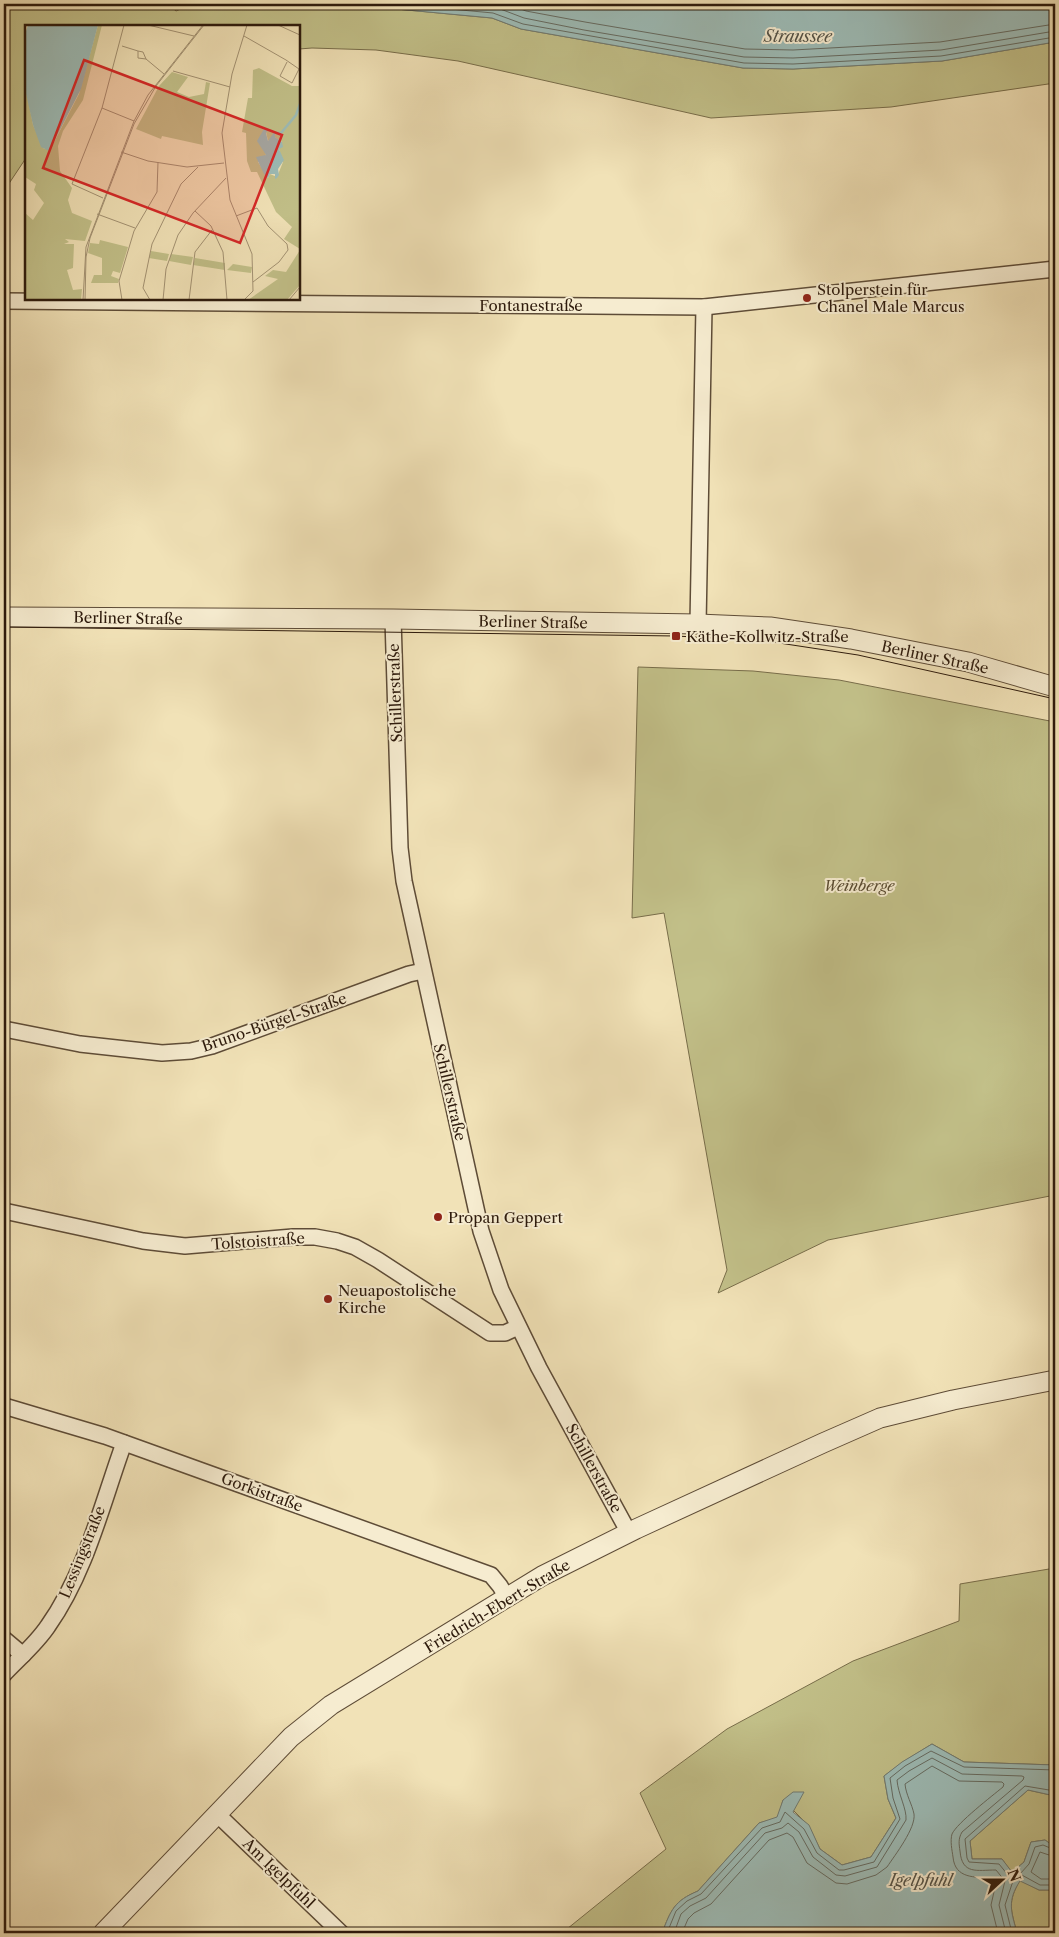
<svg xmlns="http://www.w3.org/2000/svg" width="1059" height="1937" font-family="'Libre Caslon Text',serif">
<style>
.green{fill:#c2c089;stroke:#786d4a}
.water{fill:#9dbcb7;stroke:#707b73}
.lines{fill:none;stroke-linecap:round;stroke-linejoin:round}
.shore{stroke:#656b62;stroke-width:1}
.minor-casing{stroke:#5e4c37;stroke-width:18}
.tertiary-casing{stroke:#5e4c37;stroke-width:21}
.minor{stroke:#f6ecd0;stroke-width:15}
.tertiary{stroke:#f6ecd0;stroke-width:19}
.tram{stroke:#2d1a0c;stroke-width:1}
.poi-dot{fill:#8f2418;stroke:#f6ecd0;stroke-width:2}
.labels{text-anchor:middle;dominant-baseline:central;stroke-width:4;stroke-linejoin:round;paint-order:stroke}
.poi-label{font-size:15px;fill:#2d1a0c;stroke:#f6ecd0;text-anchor:start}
.street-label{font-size:15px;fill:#2d1a0c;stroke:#f6ecd0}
.park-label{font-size:15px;font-style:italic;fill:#5a4c32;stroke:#f6ecd0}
.water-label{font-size:16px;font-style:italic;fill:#545348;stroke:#f6ecd0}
.inset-river{fill:none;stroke:#9dbcb7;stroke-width:2.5}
.inset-road{fill:none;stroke:#a39273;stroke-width:1}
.view{fill:#d62828;fill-opacity:0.15;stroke:#d62828;stroke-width:2.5}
.inset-edge{fill:none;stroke:#2d1a0c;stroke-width:2.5}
</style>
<rect width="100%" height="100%" fill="#f1e2b7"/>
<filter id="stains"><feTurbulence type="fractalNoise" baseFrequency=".004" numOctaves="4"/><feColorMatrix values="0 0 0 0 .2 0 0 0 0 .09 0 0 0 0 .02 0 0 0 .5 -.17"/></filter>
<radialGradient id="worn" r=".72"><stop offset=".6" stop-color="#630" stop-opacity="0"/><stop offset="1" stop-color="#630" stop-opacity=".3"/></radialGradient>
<g class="green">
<path d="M 4,4 L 168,4 L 176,11 L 192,4 L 234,4 L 237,7 L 271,4 L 343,4 L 492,18 L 521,29 L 743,68 L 793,69 L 942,61 L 1055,42 L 1055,83 L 891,107 L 711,118 L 458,61 L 376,50 L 312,48 L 299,49 L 299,26 L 26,26 L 26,158 L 4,191 Z"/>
<path d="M 638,667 L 753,671 L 839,680 L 1055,722 L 1055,1195 L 828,1240 L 718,1293 L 727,1270 L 664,913 L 632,918 Z"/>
<path d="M 1055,1568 L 1055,1765 L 964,1762 L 932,1744 L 903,1762 L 884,1776 L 888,1799 L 896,1818 L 871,1857 L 842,1865 L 820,1849 L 808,1825 L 783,1800 L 778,1818 L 759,1823 L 698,1891 C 674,1901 671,1910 662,1933 L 562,1933 L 666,1849 L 640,1793 L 727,1729 L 853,1661 L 959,1621 L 960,1584 Z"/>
<path d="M 1028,1790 L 1055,1796 L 1055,1847 L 1045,1840 L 1031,1842 L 1024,1862 L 1012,1873 L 1002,1859 L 972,1859 L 970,1841 Z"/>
<path d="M 1020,1880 L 1039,1890 L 1055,1890 L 1055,1933 L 1017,1933 C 1011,1909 1007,1903 1020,1880 Z"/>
</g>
<g class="water">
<path d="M 343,4 L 1055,4 L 1055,42 L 942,61 L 793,69 L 743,68 L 521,29 L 492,18 Z"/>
<path d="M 932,1744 L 964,1762 L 1055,1765 L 1055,1796 L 1028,1790 L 970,1841 L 972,1859 L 1002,1859 L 1012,1872 L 1024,1862 L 1031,1842 L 1045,1840 L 1055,1847 L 1055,1890 L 1039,1890 L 1020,1881 C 1007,1901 1011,1911 1017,1933 L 662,1933 C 671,1910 674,1901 698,1891 L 759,1823 L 777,1817 L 783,1800 L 793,1792 L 804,1792 L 793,1812 L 809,1825 L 820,1849 L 842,1865 L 871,1857 L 896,1818 L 888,1799 L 884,1776 L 902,1762 Z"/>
</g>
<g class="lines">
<g class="shore">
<path d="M 397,4 L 493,13 L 523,24 L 744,63 L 793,64 L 941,56 L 1055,37"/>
<path d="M 463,4 L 495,7 L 524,18 L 584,30 L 744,57 L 793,58 L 941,50 L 1055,31"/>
<path d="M 508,4 L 526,11 L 585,22 L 745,49 L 793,50 L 940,42 L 1055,24"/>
<path d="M 1055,1850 L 1043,1845 L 1035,1847 L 1029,1864 L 1020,1874 L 1040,1885 L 1055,1885"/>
<path d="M 1055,1857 L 1040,1852 L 1031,1872 L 1041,1879 L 1055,1879"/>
<path d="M 667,1933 L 676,1911 L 687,1901 L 701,1894 L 762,1828 L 780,1822 L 785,1812 L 804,1829 L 817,1853 L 839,1870 L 844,1870 L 874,1862 L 900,1819 L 893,1798 L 890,1778 L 905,1766 L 931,1751 L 964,1767 L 1055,1770"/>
<path d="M 674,1933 L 681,1914 L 690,1906 L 706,1898 L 765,1833 L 782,1828 L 788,1823 L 799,1832 L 813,1857 L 836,1875 L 845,1876 L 877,1867 L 906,1820 C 907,1809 898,1794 897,1780 L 909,1771 L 932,1758 L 962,1774 L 1022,1776 L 1024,1777 L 1023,1780 L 962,1832 C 958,1839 959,1844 960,1851 C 962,1875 977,1870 996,1870 L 1005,1881 L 999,1905 L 1006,1933"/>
<path d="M 682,1933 L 688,1919 L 694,1913 L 711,1904 L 769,1840 L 787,1833 L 793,1837 L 807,1863 L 836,1883 L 847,1884 L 876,1875 L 887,1867 C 895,1855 916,1828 914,1814 C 912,1804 906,1795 905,1784 L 932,1766 L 959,1781 L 1002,1782 L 1004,1784 L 1003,1787 C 992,1796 957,1823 952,1834 C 950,1841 952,1850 953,1857 C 955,1879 975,1877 992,1878 L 996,1883 L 991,1905 L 998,1933"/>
<path d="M 1012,1933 L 1005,1905 L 1014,1878 L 1008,1875 L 999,1864 L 969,1862 L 967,1858 L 965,1839 L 1025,1786 L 1055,1791"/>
</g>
<defs>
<g id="minor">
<path d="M 4,301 L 704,307 L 1055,269"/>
<path d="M 393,619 L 400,848 L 404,881 L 481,1231 L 501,1290 L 539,1368 L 629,1533"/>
<path d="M 698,624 L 704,307"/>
<path d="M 4,1029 L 80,1044 L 162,1053 L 191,1051 L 212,1046 L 409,974 L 423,971"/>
<path d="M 4,1211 L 143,1241 L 185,1246 L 293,1237 L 315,1237 L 337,1241 L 355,1247 L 378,1260 L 490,1333 L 505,1333 L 518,1327"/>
<path d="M 4,1406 L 105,1436 L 491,1575 L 500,1586 L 507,1598"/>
<path d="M 4,1639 L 23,1655"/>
<path d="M 4,1674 C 18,1659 36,1644 48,1626 C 86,1572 102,1504 124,1443"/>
<path d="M 217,1814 L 341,1933"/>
</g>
<g id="tertiary">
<path d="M 4,617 L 393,619 L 698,624 L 770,627 L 851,639 L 968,662 L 1055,687"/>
<path d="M 103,1933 L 291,1737 L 331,1705 L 542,1576 L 636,1529 L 823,1443 L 880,1418 L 953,1400 L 1055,1380"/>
</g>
</defs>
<use href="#minor" class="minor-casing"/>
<use href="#tertiary" class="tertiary-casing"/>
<use href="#minor" class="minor"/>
<use href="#tertiary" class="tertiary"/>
<path class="tram" d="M 4,627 L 676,636 L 766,641 L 858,655 L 1055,699"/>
</g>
<g class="poi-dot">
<circle cx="807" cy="298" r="5"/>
<rect x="671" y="631" width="10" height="10" rx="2.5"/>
<circle cx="438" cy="1217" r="5"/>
<circle cx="328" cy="1299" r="5"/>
</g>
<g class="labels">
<g class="poi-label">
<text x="817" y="289">Stolperstein für<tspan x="817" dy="17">Chanel Male Marcus</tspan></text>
<text x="686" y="636">Käthe-Kollwitz-Straße</text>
<text x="448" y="1217">Propan Geppert</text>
<text x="338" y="1290">Neuapostolische<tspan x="338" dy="17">Kirche</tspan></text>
</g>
<g class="street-label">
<text x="531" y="305">Fontanestraße</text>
<text transform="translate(128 618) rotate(1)">Berliner Straße</text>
<text transform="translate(533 622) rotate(1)">Berliner Straße</text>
<text transform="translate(935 657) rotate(12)">Berliner Straße</text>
<text transform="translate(395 693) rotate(-92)">Schillerstraße</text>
<text transform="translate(274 1022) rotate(-19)">Bruno-Bürgel-Straße</text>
<text transform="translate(450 1092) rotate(77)">Schillerstraße</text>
<text transform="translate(258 1241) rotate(-4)">Tolstoistraße</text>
<text transform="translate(594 1468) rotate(61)">Schillerstraße</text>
<text transform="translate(262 1492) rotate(20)">Gorkistraße</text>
<text transform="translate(82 1552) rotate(-68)">Lessingstraße</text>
<text transform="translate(497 1606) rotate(-31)">Friedrich-Ebert-Straße</text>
<text transform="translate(279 1873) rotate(44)">Am Igelpfuhl</text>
</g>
<g class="park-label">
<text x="859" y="885">Weinberge</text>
</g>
<g class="water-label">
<text x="798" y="36">Straussee</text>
<text x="921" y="1880">Igelpfuhl</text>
</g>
</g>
<g transform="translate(25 25)">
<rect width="275" height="275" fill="#f1e2b7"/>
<path d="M 73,0 L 77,0 L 58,75 L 38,106 L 33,121 L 35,146 L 47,163 L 43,175 L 47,188 L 67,196 L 60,216 L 40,214 L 44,217 L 39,219 L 49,219 L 48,243 L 42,245 L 48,265 L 57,264 L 56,275 L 0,275 L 0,188 L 8,195 L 19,178 L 9,165 L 11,159 L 0,152 L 0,59 L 8,100 L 19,124 L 28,119 L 54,69 ZM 234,43 L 267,61 L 275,61 L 275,224 L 259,214 L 267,202 L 251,187 L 232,147 L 226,147 L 222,136 L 221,108 L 217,107 L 223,73 L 227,73 L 228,45 ZM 240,102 L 243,116 L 248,111 L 257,117 L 254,124 L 258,137 L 252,152 L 245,149 L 243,153 L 233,137 L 241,130 L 235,113 ZM 147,47 L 163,52 L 152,67 L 164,72 L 179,69 L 181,57 L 185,58 L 177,107 L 178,120 L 137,111 L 136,114 L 111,104 L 134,61 ZM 75,215 L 103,222 L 95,248 L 88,246 L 86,251 L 94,254 L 93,258 L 66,258 L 69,250 L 77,250 L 77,233 L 63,228 L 65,218 L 74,219 ZM 275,225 L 275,260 L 262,275 L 223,275 L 253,254 L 240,251 L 248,245 L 261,247 ZM 126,226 L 144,229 L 142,236 L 124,233 ZM 146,229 L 168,232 L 166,240 L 144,236 ZM 170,233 L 200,238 L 200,245 L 168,240 ZM 208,239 L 227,242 L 226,248 L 202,245 Z" fill="#c2c089" fill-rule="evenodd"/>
<path d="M 3,0 L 73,0 L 56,64 L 24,126 L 16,122 L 8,100 L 0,64 L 0,9 ZM 240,102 L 243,104 L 241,108 L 243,116 L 250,106 L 250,112 L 257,117 L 258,122 L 254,124 L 259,135 L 253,144 L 254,150 L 252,153 L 250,154 L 250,149 L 245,149 L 243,153 L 239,149 L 231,132 L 241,130 L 232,116 Z" fill="#9dbcb7"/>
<path class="inset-river" d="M 251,108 L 256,108 L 271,90 L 275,79"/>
<path class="inset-road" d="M 123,0 L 169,11M 253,0 L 275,10M 219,11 L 261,35 L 274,44 L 267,58 L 255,51 L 262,37M 97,21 L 113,26M 121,34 L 118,27 L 113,26 L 113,33 L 121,34 L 139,49M 148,46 L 205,62M 77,83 L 109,96M 96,127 L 123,136 L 162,142 L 199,138M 78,173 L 47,159 L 77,83 L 99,0M 170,186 L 186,201 L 198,227 L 202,275M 72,189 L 110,203M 211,191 L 232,183 L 243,201 L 262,219 L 263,225 L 254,237 L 228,257M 58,275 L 61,222 L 109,96 L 123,70 L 178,0M 60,275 L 61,232 L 65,213 L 109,99 L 131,61 L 179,0M 97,275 L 94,256 L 109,206 L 132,167 L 133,137M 125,275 L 118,263 L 127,219 L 156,159 L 173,142M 138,275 L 141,244 L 153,210 L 168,188 L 201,153M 164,275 L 170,227 L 187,205M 219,275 L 228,266 L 227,229 L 205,175 L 197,108 L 207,49 L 222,0M 264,275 L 275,262"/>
<path class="view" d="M 59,35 L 257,110 L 215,218 L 18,143 Z"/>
<rect width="275" height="275" class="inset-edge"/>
</g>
<rect width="1059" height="1937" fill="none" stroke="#f1e2b7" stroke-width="20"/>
<rect x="5" y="5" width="1049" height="1927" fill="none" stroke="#2d1a0c" stroke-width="2.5"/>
<rect x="10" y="10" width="1039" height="1917" fill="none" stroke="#2d1a0c"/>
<g transform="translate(1002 1880) rotate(69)" stroke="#f6ecd0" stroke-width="4" paint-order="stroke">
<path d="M0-4L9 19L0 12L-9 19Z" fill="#2d1a0c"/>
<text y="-8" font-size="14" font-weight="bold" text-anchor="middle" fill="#2d1a0c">N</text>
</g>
<rect width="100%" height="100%" filter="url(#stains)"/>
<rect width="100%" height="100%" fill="url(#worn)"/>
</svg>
